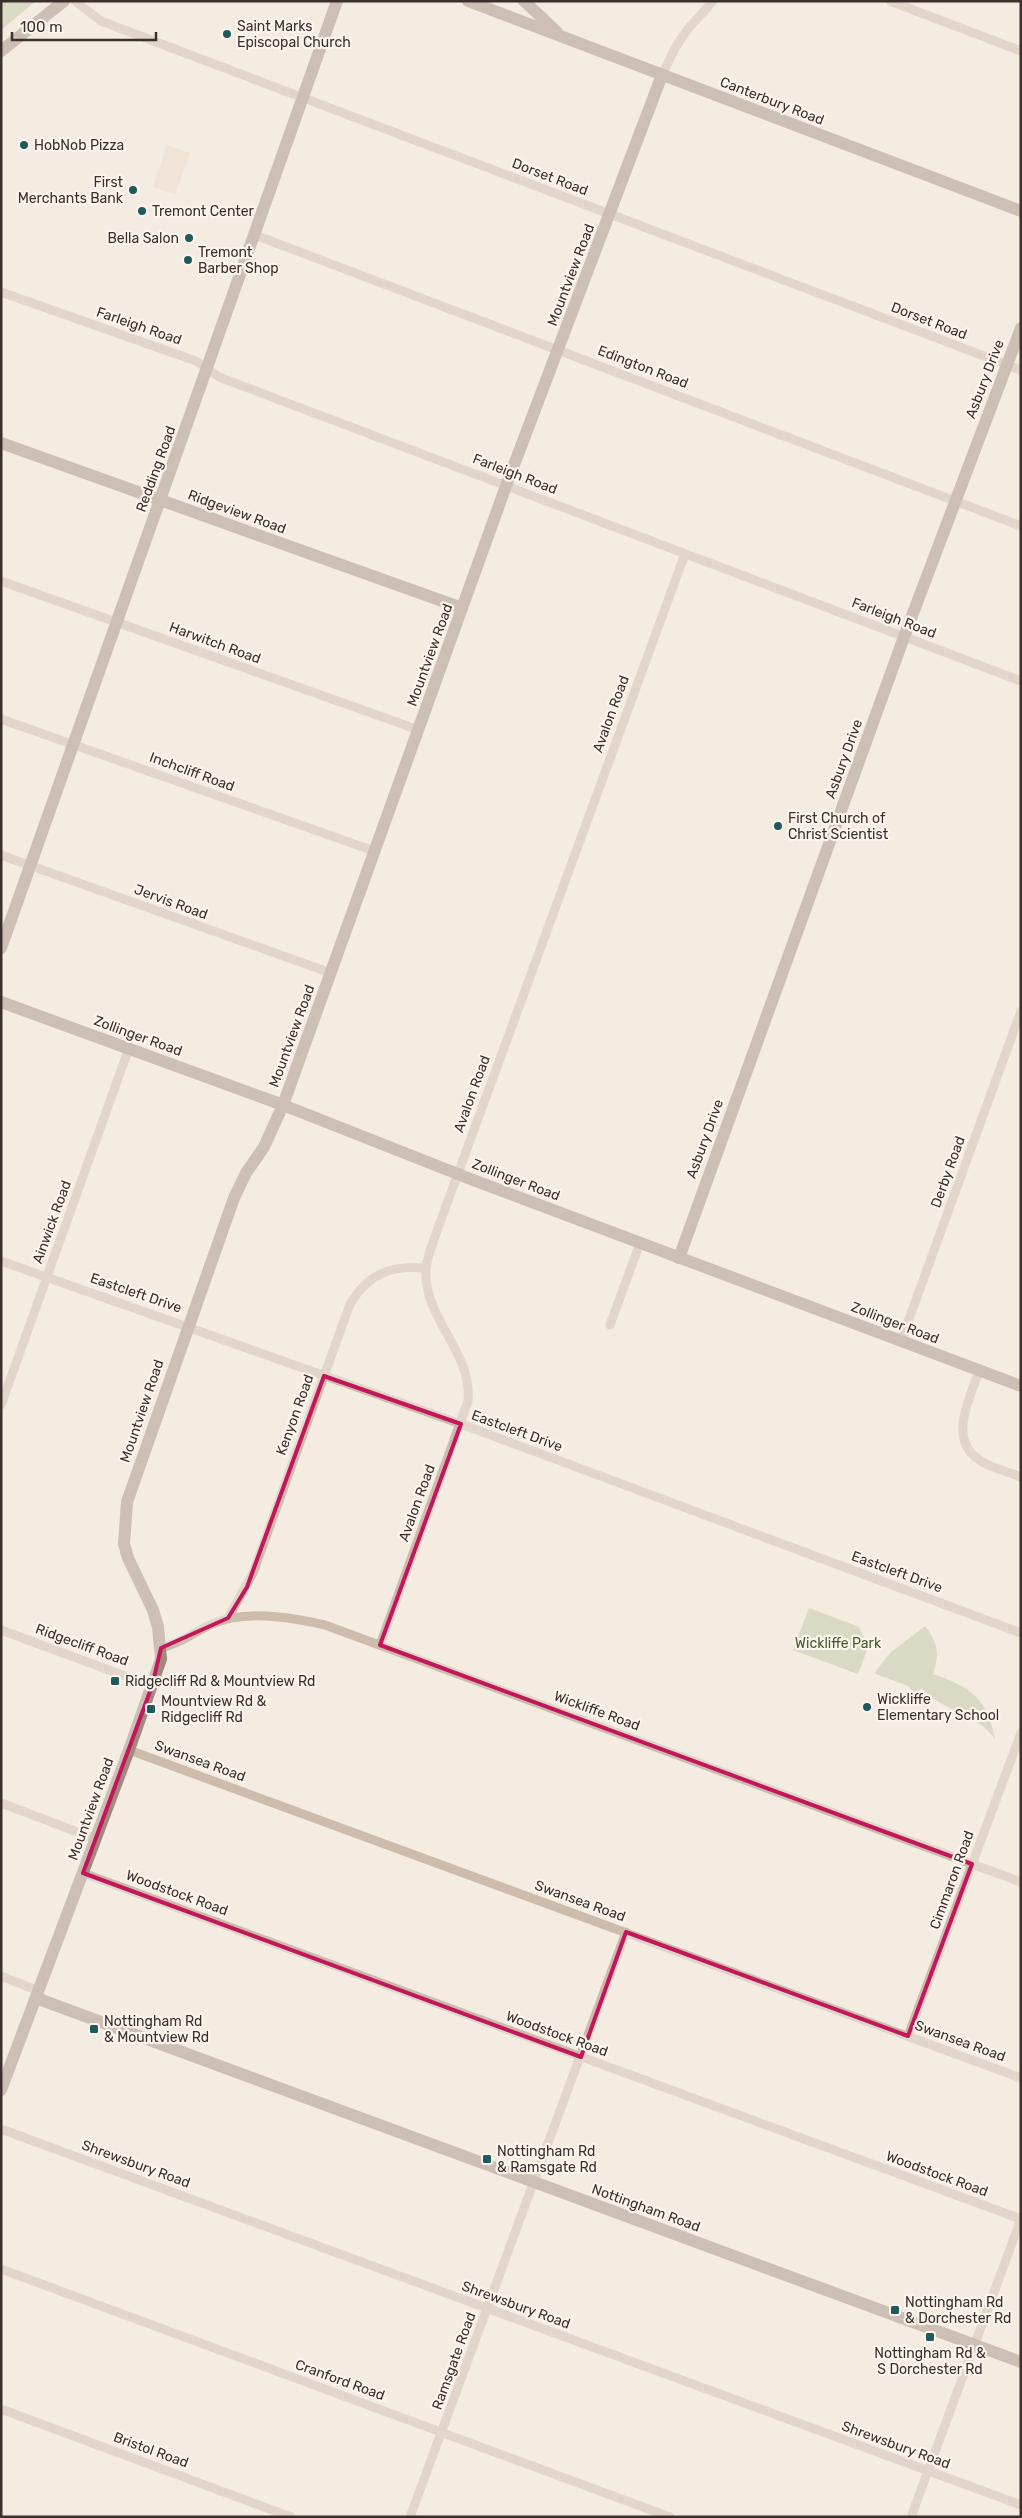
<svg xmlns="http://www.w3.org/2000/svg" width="1022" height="2518" font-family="Rubik,sans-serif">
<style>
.green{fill:#b8c4a0}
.plaza{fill:#ecdcc8}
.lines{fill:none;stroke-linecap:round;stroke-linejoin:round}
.street{stroke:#cdbbac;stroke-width:9}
.secondary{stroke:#a18a7d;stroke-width:12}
.marked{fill:none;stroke:#c2185b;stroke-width:4;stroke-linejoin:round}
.poi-dot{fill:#1f5a5e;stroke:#fbf5ee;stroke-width:2}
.labels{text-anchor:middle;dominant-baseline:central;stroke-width:4.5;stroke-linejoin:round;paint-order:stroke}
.poi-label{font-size:14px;fill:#3b302b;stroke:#fbf5ee;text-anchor:start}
.street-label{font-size:14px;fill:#3b302b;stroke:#fbf5ee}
.park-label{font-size:14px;fill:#4a5a2e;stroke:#fbf5ee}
</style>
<rect width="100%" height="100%" fill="#f4ebe1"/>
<g class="green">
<path d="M 1,1 L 36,1 L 1,30 Z"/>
<path d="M 809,1608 L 859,1627 L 865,1640 L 870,1642 L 858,1674 L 793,1650 Z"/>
<path d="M 925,1626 C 938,1643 940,1654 933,1674 C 971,1687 987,1698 995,1739 C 976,1712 943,1712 921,1688 L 916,1696 L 908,1686 L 876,1674 L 875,1672 L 890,1653 Z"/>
</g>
<path class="plaza" d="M 167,145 L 190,153 L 175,195 L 153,187 Z"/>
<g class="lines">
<g class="street">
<path d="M 75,1 L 101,21 L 114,26 L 1021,370"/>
<path d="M 890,1 L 1021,51"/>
<path d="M 662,75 L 675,48 L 687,30 L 713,1"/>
<path d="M 255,235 L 1021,526"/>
<path d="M 1,292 L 196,361 L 219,377 L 1021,681"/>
<path d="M 1,581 L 419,730"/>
<path d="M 1,719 L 374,851"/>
<path d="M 1,855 L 331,973"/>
<path d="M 1,1261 L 461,1424 L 1021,1633"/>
<path d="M 610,1325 L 640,1243"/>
<path d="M 901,1341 L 1021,1011"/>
<path d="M 979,1371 C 970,1398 948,1438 978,1459 C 989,1468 1007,1471 1021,1477"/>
<path d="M 1,1405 L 129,1048"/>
<path d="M 228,1618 L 253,1573 L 350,1304 C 369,1273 391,1265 426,1268"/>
<path d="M 1,1630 L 152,1686"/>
<path d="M 380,1645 L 468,1401 C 473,1352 423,1319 426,1269 C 427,1255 434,1241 438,1228 L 685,554"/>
<path d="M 161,1648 C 180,1644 193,1633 210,1625 C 244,1609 289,1617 325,1625 L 1021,1882"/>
<path d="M 129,1750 L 1021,2078"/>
<path d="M 1,1803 L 96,1839"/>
<path d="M 83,1873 L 1021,2219 L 911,2517"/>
<path d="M 1,1976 L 39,1991"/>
<path d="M 908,2036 L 1021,1733"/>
<path d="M 1,2129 L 1021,2505"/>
<path d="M 1,2269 L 670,2517"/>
<path d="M 1,2409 L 291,2517"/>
<path d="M 410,2517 L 626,1932"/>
</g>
<g class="secondary">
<path d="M 468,1 L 1021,211"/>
<path d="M 524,1 L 557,32"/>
<path d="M 1,51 L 64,1"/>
<path d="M 1,443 L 462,608"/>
<path d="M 1,948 L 337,1"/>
<path d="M 1,1002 L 283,1105 L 473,1180 L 1021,1386"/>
<path d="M 679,1258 L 904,637 L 1021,328"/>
<path d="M 36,1998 L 1021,2362"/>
<path d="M 1,2090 L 129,1750 L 161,1659 L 158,1627 L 153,1610 L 128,1558 L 124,1544 L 127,1502 L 234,1198 L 246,1173 L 264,1147 L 283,1105 L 506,486 L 662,75"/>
</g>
</g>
<path d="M0 0H1022V2518H0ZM 324,1376 L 461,1424 L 380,1645 L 972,1864 L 908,2036 L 626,1932 L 581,2057 L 83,1873 L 152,1686 L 161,1648 L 228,1618 L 247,1587 Z" fill="#f4ebe1" fill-opacity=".55" fill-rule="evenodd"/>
<path class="marked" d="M 324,1376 L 461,1424 L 380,1645 L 972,1864 L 908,2036 L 626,1932 L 581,2057 L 83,1873 L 152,1686 L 161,1648 L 228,1618 L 247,1587 Z"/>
<g class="poi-dot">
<circle cx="227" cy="34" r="5"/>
<circle cx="24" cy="145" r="5"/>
<circle cx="133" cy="190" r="5"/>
<circle cx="142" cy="211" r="5"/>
<circle cx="189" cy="238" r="5"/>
<circle cx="188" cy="260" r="5"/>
<circle cx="778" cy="826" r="5"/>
<rect x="110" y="1676" width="10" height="10" rx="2.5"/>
<circle cx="867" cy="1707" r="5"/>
<rect x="146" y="1704" width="10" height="10" rx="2.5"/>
<rect x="89" y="2024" width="10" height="10" rx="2.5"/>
<rect x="482" y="2154" width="10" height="10" rx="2.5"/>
<rect x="890" y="2305" width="10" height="10" rx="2.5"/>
<rect x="925" y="2332" width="10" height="10" rx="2.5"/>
</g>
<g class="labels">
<g class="poi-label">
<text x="237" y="26">Saint Marks<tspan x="237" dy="16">Episcopal Church</tspan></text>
<text x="34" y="145">HobNob Pizza</text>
<text x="123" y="182" text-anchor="end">First<tspan x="123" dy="16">Merchants Bank</tspan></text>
<text x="152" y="211">Tremont Center</text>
<text x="179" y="238" text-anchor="end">Bella Salon</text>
<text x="198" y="252">Tremont<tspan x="198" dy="16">Barber Shop</tspan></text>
<text x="788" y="818">First Church of<tspan x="788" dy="16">Christ Scientist</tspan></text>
<text x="125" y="1681">Ridgecliff Rd &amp; Mountview Rd</text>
<text x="877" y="1699">Wickliffe<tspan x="877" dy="16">Elementary School</tspan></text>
<text x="161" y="1701">Mountview Rd &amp;<tspan x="161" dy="16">Ridgecliff Rd</tspan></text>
<text x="104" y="2021">Nottingham Rd<tspan x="104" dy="16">&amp; Mountview Rd</tspan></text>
<text x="497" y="2151">Nottingham Rd<tspan x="497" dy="16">&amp; Ramsgate Rd</tspan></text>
<text x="905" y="2302">Nottingham Rd<tspan x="905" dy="16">&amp; Dorchester Rd</tspan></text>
<text x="930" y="2353" text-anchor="middle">Nottingham Rd &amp;<tspan x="930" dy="16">S Dorchester Rd</tspan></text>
</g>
<g class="street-label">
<text transform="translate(772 101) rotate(21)">Canterbury Road</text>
<text transform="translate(550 177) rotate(21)">Dorset Road</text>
<text transform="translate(571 275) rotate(-69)">Mountview Road</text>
<text transform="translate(929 321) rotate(21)">Dorset Road</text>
<text transform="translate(139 326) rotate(19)">Farleigh Road</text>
<text transform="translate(643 367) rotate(21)">Edington Road</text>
<text transform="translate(985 379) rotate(-69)">Asbury Drive</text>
<text transform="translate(156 469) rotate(-70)">Redding Road</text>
<text transform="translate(515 474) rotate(21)">Farleigh Road</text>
<text transform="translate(237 512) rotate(20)">Ridgeview Road</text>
<text transform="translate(894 618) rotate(21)">Farleigh Road</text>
<text transform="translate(215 643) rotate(20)">Harwitch Road</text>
<text transform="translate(430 655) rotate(-70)">Mountview Road</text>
<text transform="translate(611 714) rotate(-70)">Avalon Road</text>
<text transform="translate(844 759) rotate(-70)">Asbury Drive</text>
<text transform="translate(192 772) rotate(20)">Inchcliff Road</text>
<text transform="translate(171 902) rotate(20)">Jervis Road</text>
<text transform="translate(138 1036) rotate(20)">Zollinger Road</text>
<text transform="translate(292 1036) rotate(-70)">Mountview Road</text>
<text transform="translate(472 1094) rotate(-70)">Avalon Road</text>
<text transform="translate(705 1139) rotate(-70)">Asbury Drive</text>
<text transform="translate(948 1172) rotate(-70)">Derby Road</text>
<text transform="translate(516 1180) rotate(21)">Zollinger Road</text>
<text transform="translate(52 1222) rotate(-70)">Ainwick Road</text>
<text transform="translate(136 1293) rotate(19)">Eastcleft Drive</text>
<text transform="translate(895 1323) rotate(21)">Zollinger Road</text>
<text transform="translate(142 1411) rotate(-71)">Mountview Road</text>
<text transform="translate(295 1415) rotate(-70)">Kenyon Road</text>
<text transform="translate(517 1431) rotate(20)">Eastcleft Drive</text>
<text transform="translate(417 1503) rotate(-70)">Avalon Road</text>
<text transform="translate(897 1572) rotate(20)">Eastcleft Drive</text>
<text transform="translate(82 1645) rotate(20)">Ridgecliff Road</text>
<text transform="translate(597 1711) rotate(20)">Wickliffe Road</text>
<text transform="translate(200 1761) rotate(20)">Swansea Road</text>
<text transform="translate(91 1809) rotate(-70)">Mountview Road</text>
<text transform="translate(952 1880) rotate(-70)">Cimmaron Road</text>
<text transform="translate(177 1893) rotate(20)">Woodstock Road</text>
<text transform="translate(580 1901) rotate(20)">Swansea Road</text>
<text transform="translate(557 2034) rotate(20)">Woodstock Road</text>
<text transform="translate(960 2041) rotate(20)">Swansea Road</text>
<text transform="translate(136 2164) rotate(20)">Shrewsbury Road</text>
<text transform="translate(937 2174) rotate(20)">Woodstock Road</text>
<text transform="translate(646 2208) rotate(20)">Nottingham Road</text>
<text transform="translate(516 2305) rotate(20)">Shrewsbury Road</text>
<text transform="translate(454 2361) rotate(-70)">Ramsgate Road</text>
<text transform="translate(340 2380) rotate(20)">Cranford Road</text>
<text transform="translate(896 2445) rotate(20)">Shrewsbury Road</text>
<text transform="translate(151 2450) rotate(20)">Bristol Road</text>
</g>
<g class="park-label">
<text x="838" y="1643">Wickliffe Park</text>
</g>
</g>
<rect width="1022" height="2518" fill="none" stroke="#3b302b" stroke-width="5"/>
<path d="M12 32v8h144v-8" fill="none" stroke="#3b302b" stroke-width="2.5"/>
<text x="20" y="32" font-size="15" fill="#3b302b" stroke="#fbf5ee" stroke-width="4" paint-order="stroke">100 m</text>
</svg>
